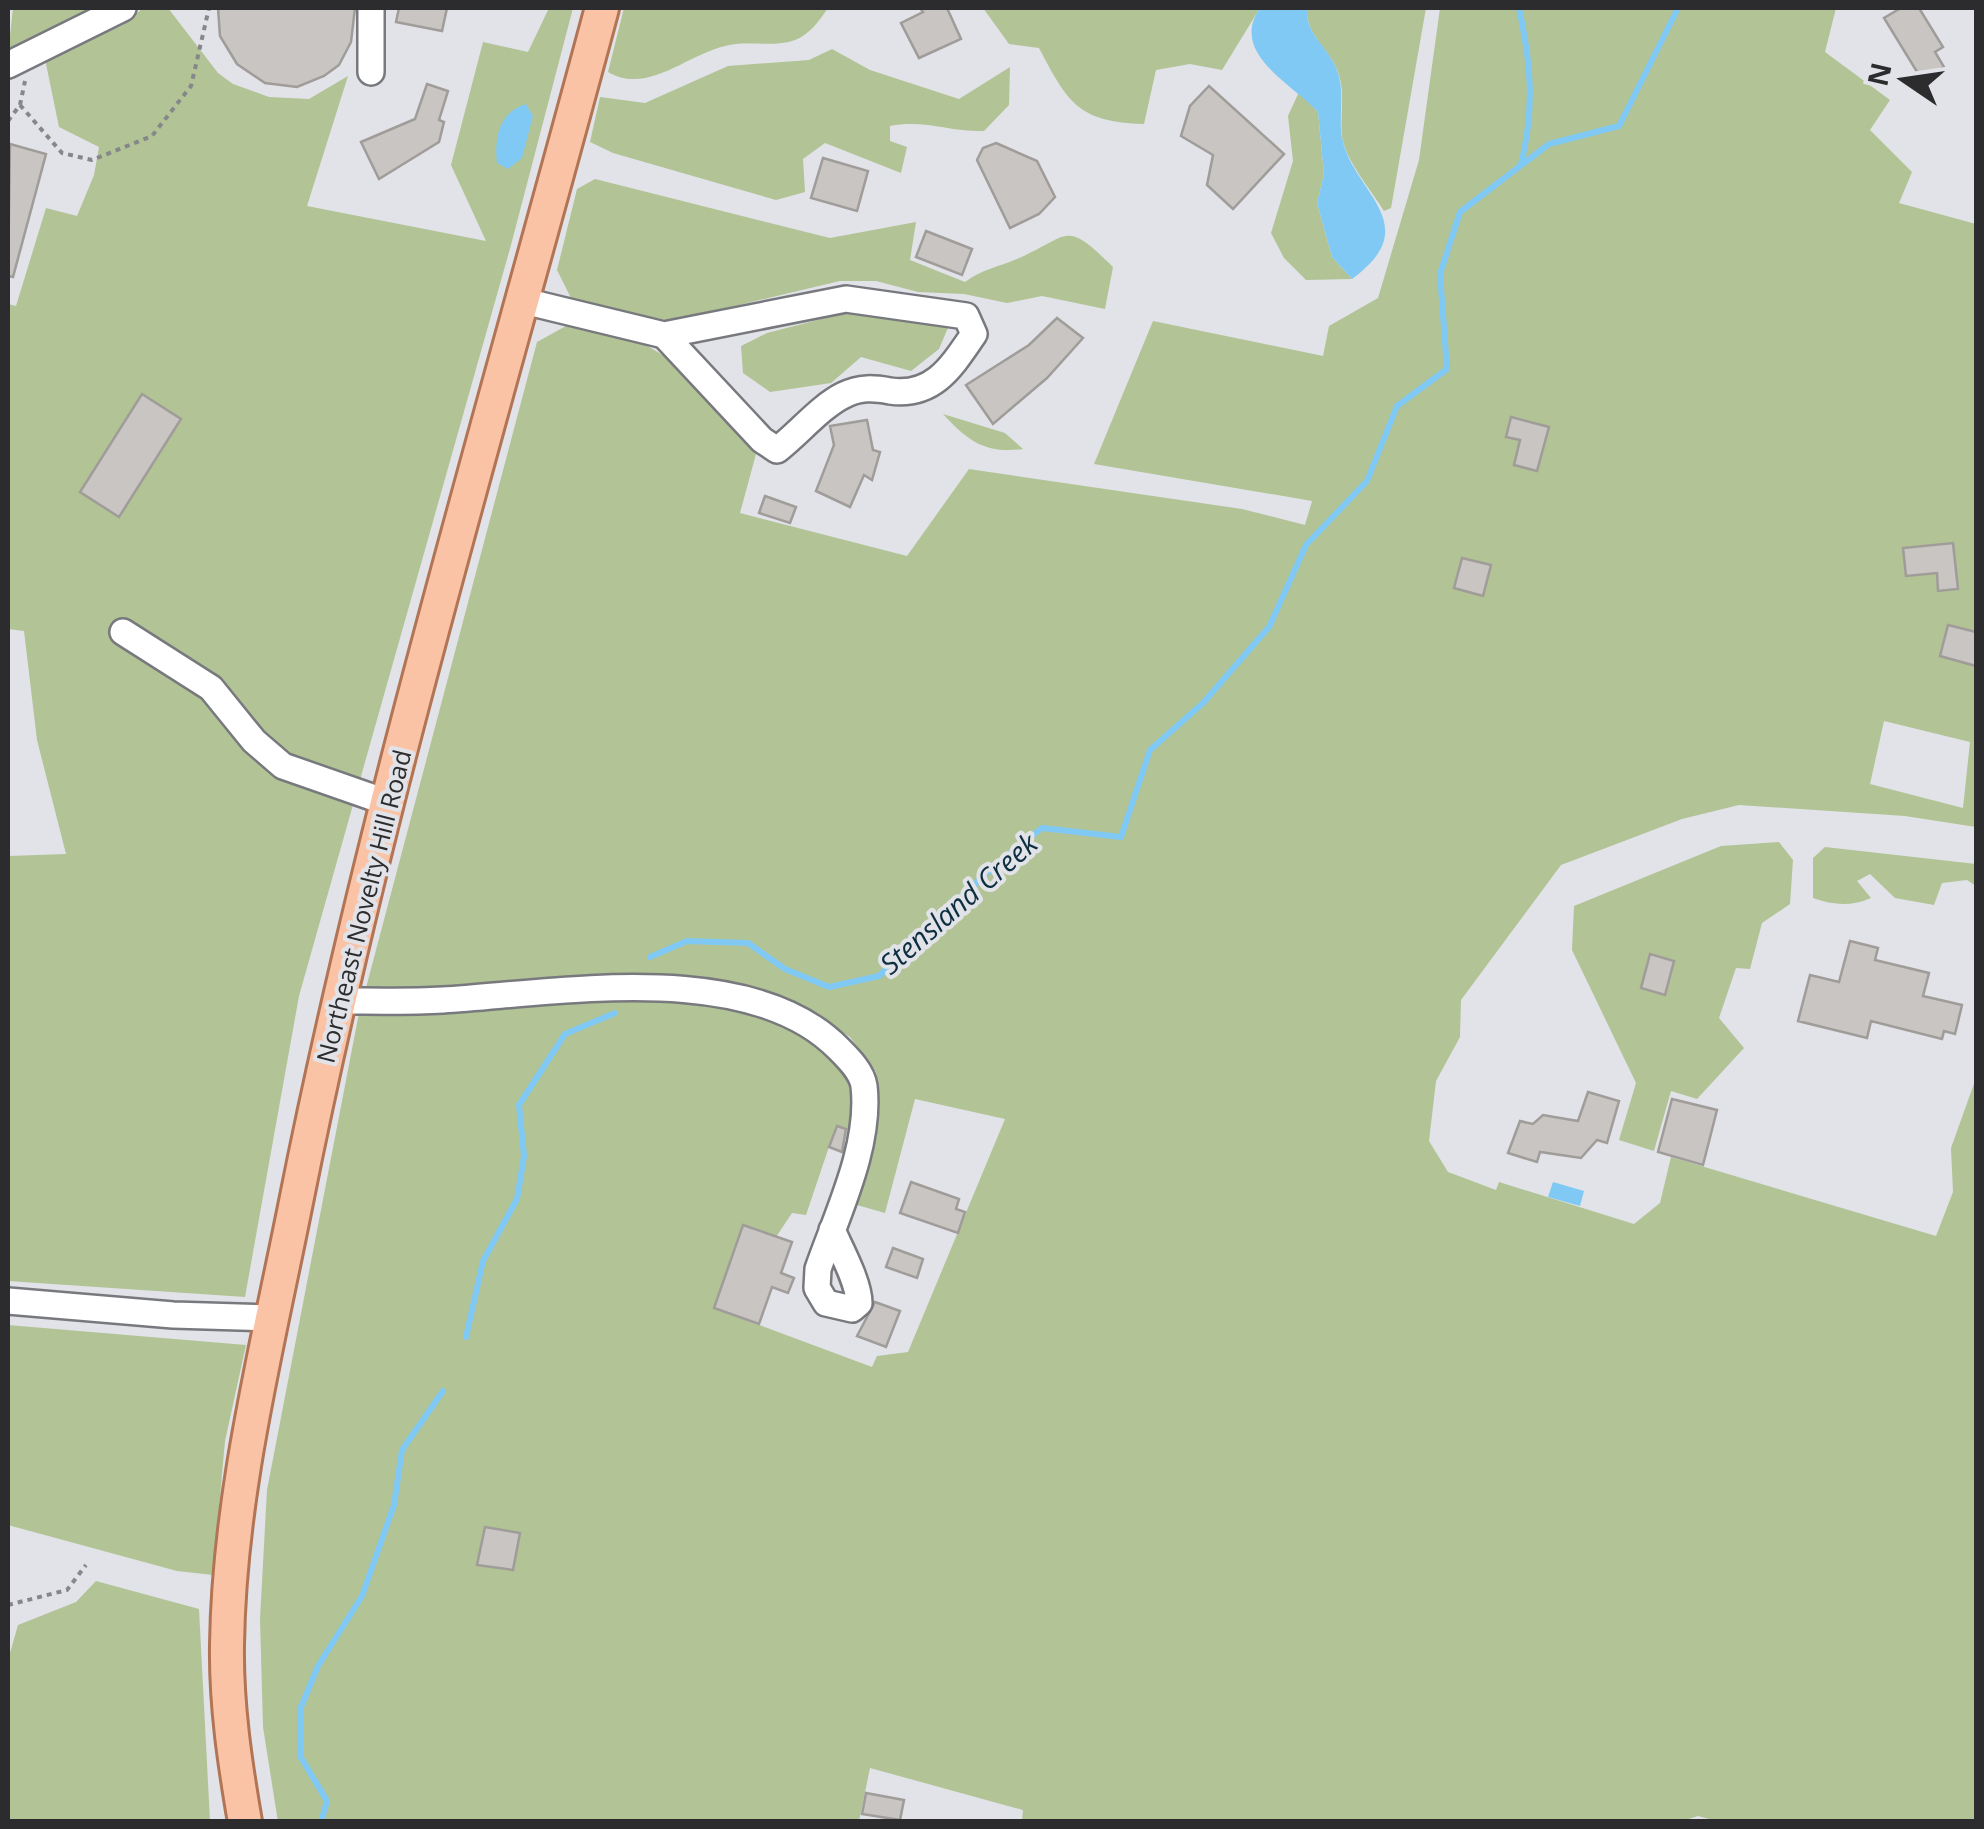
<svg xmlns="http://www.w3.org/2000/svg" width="1984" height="1829" font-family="'Open Sans',sans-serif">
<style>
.green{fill:#b2c395;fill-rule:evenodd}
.water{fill:#80c9f4}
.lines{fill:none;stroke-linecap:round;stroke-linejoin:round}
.stream{stroke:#80c9f4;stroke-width:6}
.building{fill:#c9c5c2;stroke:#a09c99;stroke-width:2.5}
.minor-casing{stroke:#78797e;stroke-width:30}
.major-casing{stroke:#b17454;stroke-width:38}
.path{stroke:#86878b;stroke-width:4;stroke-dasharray:5 5;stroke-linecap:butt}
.minor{stroke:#fff;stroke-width:25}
.major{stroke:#fbc3a5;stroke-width:32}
.labels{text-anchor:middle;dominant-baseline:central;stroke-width:8;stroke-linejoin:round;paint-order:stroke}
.street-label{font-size:25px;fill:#2c2c2e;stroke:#e1e3e8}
.water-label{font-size:28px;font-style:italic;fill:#0c2e3f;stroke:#e1e3e8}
</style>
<rect width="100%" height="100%" fill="#e1e3e8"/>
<g class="green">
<path d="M 13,8 L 98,8 L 8,54 Z"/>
<path d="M 143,8 L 168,8 L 218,73 L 233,84 L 269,97 L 309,99 L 348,76 L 307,206 L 486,241 L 451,165 L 483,42 L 528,52 L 549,8 L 573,8 L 511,245 L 299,996 L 245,1297 L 8,1281 L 8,856 L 66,854 L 37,740 L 24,631 L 8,629 L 8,304 L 16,306 L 46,208 L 77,216 L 94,175 L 99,147 L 59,127 L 45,59 L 123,25 Z"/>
<path d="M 624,8 L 828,8 C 820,20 809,35 795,40 C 774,48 747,40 725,46 C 686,55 648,95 608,72 Z"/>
<path d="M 983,8 L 1260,8 L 1222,70 L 1190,64 L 1156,70 L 1144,124 C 1078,122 1068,103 1039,48 L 1009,44 Z"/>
<path d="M 1307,8 L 1426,8 L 1391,208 L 1384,211 C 1371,190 1346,161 1342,137 C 1340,117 1345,94 1339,75 C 1331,49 1305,36 1307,8 Z"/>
<path d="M 1440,8 L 1836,8 L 1825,52 L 1890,100 L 1870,130 L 1912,172 L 1899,203 L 1976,224 L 1976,827 L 1905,816 L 1739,805 L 1682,819 L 1561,865 L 1461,1000 L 1460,1037 L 1436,1081 L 1429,1141 L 1448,1172 L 1496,1190 L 1499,1182 L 1634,1224 L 1660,1203 L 1671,1157 L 1936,1236 L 1953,1192 L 1951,1148 L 1976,1078 L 1976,1821 L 1720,1822 L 1698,1816 L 1680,1822 L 1022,1821 L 1023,1810 L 870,1768 L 859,1821 L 278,1822 L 263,1727 L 260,1619 L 267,1490 L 358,1018 L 537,342 L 566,326 L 644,344 L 683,367 L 756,454 L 740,513 L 907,556 L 969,469 L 1242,509 L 1305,525 L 1312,501 L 1094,464 L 1153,321 L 1323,356 L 1329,326 L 1378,298 L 1419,160 ZM 1884,721 L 1970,742 L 1963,808 L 1870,784 ZM 745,1006 L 806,1010 L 850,1037 L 876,1072 L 878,1099 L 850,1203 L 885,1213 L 915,1099 L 1005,1119 L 908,1352 L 877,1356 L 872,1367 L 714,1308 L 743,1226 L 776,1237 L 792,1213 L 806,1215 L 836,1126 L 852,1131 C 855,1041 820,1038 745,1006 Z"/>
<path d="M 832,49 L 870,70 L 959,99 L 1010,67 L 1009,105 L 984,131 C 950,132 924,119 890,126 L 890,141 L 907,147 L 901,173 L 825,143 L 803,159 L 805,192 L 776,200 L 613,153 L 590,142 L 600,97 L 645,103 L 728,66 L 809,60 Z"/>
<path d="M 1299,92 L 1318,112 L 1324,174 L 1317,203 L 1332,257 L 1352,279 L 1306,280 L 1284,258 L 1271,233 L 1293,161 L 1288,116 Z"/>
<path d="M 595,179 L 830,238 L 916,222 L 910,260 L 965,282 C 983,269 998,267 1017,259 C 1071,236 1063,218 1113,267 L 1105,309 L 1042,296 L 1007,303 L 964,294 L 918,292 L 876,281 L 840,281 L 672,321 L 574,304 L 557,270 L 577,189 Z"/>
<path d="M 845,313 L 950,323 L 939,349 L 911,371 L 861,357 L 831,383 L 770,392 L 743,373 L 741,346 L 767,333 Z"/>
<path d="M 943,414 L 1005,433 L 1023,449 C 985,454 968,441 943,414 Z"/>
<path d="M 1779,842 L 1793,860 L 1790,904 L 1762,923 L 1750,969 L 1736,968 L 1719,1018 L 1744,1048 L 1697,1099 L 1671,1091 L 1654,1151 L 1619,1140 L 1636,1083 L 1572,950 L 1574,906 L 1721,846 Z"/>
<path d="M 1825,847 L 1976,864 L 1976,886 L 1967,880 L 1942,883 L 1934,905 L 1895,898 L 1870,874 L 1857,881 L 1871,898 C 1851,907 1833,905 1813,898 L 1813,858 Z"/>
<path d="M 8,1325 L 246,1345 L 225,1441 L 213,1575 L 177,1571 L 8,1525 Z"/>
<path d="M 96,1581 L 199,1609 L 210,1821 L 8,1821 L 8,1660 L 18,1625 L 76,1602 Z"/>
</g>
<g class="water">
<path d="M 1260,8 L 1307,8 C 1305,34 1327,46 1336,68 C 1346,90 1338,115 1342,138 C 1353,193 1427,224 1352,279 L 1332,257 L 1317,203 L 1324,174 L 1318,112 C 1291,83 1229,53 1260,8 Z"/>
<path d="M 526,104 L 533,116 L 522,158 L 508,169 L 497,163 C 494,138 499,112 526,104 Z"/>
<path d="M 1553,1182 L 1584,1191 L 1580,1206 L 1548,1197 Z"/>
</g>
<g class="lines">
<g class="stream">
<path d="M 1519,8 C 1531,64 1535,107 1521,164"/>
<path d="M 650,957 L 687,941 L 748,943 L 785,969 L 829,987 L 879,976 L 997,863 L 1042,828 L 1121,837 L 1150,750 L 1203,703 L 1269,627 L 1306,545 L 1367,481 L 1397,406 L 1447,369 L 1440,274 L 1460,212 L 1549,144 L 1619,126 L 1678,8"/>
<path d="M 466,1337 L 483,1261 L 517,1199 L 524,1156 L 519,1105 L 565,1034 L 615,1013"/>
<path d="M 321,1822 L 327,1801 L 300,1756 L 301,1707 L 318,1666 L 362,1596 L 394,1505 L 402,1450 L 443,1391"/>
</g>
</g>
<g class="building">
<path d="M 218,8 L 355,8 L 351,42 L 339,65 L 324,76 L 297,87 L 265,83 L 237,64 L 220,36 Z"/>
<path d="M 399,8 L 447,8 L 442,31 L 396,22 Z"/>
<path d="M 920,8 L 947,8 L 961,39 L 919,58 L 901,23 L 923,12 Z"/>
<path d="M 1901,8 L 1919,8 L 1943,47 L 1935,52 L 1944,67 L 1922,80 L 1884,18 Z"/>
<path d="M 427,84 L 448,91 L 439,120 L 444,122 L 439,142 L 379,179 L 361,142 L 415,119 Z"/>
<path d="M 1209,86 L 1284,154 L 1233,209 L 1207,185 L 1213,155 L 1181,136 L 1190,106 Z"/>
<path d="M 996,143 L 1037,161 L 1055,197 L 1039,214 L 1010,228 L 977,160 L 983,148 Z"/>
<path d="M 10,144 L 46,154 L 13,277 L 8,276 Z"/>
<path d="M 823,158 L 868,171 L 857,211 L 811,198 Z"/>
<path d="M 926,231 L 972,249 L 962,275 L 916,257 Z"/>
<path d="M 1057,318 L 1083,338 L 1047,378 L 993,424 L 966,385 L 1029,345 Z"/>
<path d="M 142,394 L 181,419 L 119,517 L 80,492 Z"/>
<path d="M 1511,417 L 1549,427 L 1537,471 L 1514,465 L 1520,440 L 1506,437 Z"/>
<path d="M 867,420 L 873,450 L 880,452 L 872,480 L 864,475 L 850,507 L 816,491 L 834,445 L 830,426 Z"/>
<path d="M 765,496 L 796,507 L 790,523 L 759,513 Z"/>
<path d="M 1953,543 L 1958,589 L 1938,591 L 1937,573 L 1906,576 L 1903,548 Z"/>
<path d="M 1462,558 L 1491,565 L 1483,596 L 1454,588 Z"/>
<path d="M 1948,625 L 1976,632 L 1976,666 L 1940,656 Z"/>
<path d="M 1850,941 L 1878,948 L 1875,960 L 1929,973 L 1923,996 L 1962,1005 L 1955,1034 L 1944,1031 L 1942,1039 L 1871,1021 L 1867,1038 L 1798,1021 L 1810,975 L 1839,982 Z"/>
<path d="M 1650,954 L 1674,961 L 1665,995 L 1641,988 Z"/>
<path d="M 1588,1092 L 1619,1101 L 1607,1143 L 1597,1140 L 1581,1158 L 1540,1152 L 1537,1162 L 1508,1153 L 1520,1121 L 1533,1124 L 1543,1115 L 1578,1121 Z"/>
<path d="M 1672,1099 L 1717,1110 L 1703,1165 L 1658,1152 Z"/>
<path d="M 837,1126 L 846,1129 L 842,1152 L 829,1147 Z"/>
<path d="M 911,1182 L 959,1199 L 956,1209 L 965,1212 L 958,1233 L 900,1213 Z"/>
<path d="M 743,1225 L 792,1242 L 781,1273 L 794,1278 L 788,1293 L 772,1287 L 759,1324 L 714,1308 Z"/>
<path d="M 893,1248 L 923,1259 L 917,1278 L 886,1267 Z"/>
<path d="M 875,1302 L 900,1311 L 886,1347 L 857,1336 Z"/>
<path d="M 485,1527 L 520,1533 L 513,1570 L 477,1565 Z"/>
<path d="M 866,1793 L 904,1800 L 900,1820 L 862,1814 Z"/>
</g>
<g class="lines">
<defs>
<g id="minor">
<path d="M 8,65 L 123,8"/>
<path d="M 371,72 L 371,8"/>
<path d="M 524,301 L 664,335 L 846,299 L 966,316 L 974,334 C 952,366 934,397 890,391 C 874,388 860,387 844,395 C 821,406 798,434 777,450 L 762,440 L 664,335"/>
<path d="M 123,632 L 211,688 L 254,741 L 283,766 L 386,802"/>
<path d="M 337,1001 C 372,1001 408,1002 443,1000 C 558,993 750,958 839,1049 C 849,1059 862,1072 864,1086 C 871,1146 837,1214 818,1269 L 817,1288 L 826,1303 L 852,1309 L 859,1303 C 859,1283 841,1250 832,1230"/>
<path d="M 8,1301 L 173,1315 L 273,1318"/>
</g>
<path id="major" d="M 245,1822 C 235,1764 226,1704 227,1645 C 229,1496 267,1348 296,1202 C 376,799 496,405 602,8"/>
</defs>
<use href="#minor" class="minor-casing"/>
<use href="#major" class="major-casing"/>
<g class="path">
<path d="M 20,105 L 62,153 L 92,160 L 152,136 L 191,86 L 209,8"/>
<path d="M 8,121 L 20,105 L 25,81"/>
<path d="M 8,1605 L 67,1590 L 86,1565"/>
</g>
<use href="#minor" class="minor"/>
<use href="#major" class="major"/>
</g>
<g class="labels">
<g class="street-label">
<text transform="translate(363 906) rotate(-76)">Northeast Novelty Hill Road</text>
</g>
<g class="water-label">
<text transform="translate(958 903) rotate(-41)">Stensland Creek</text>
</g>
</g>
<rect width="1984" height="1829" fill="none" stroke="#2c2c2e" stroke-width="20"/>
<g transform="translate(1904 80) rotate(283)" stroke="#e1e3e8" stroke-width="8" paint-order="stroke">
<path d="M0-8L18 38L0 25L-18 38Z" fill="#2c2c2e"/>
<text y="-15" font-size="28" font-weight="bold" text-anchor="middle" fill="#2c2c2e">N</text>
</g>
</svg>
